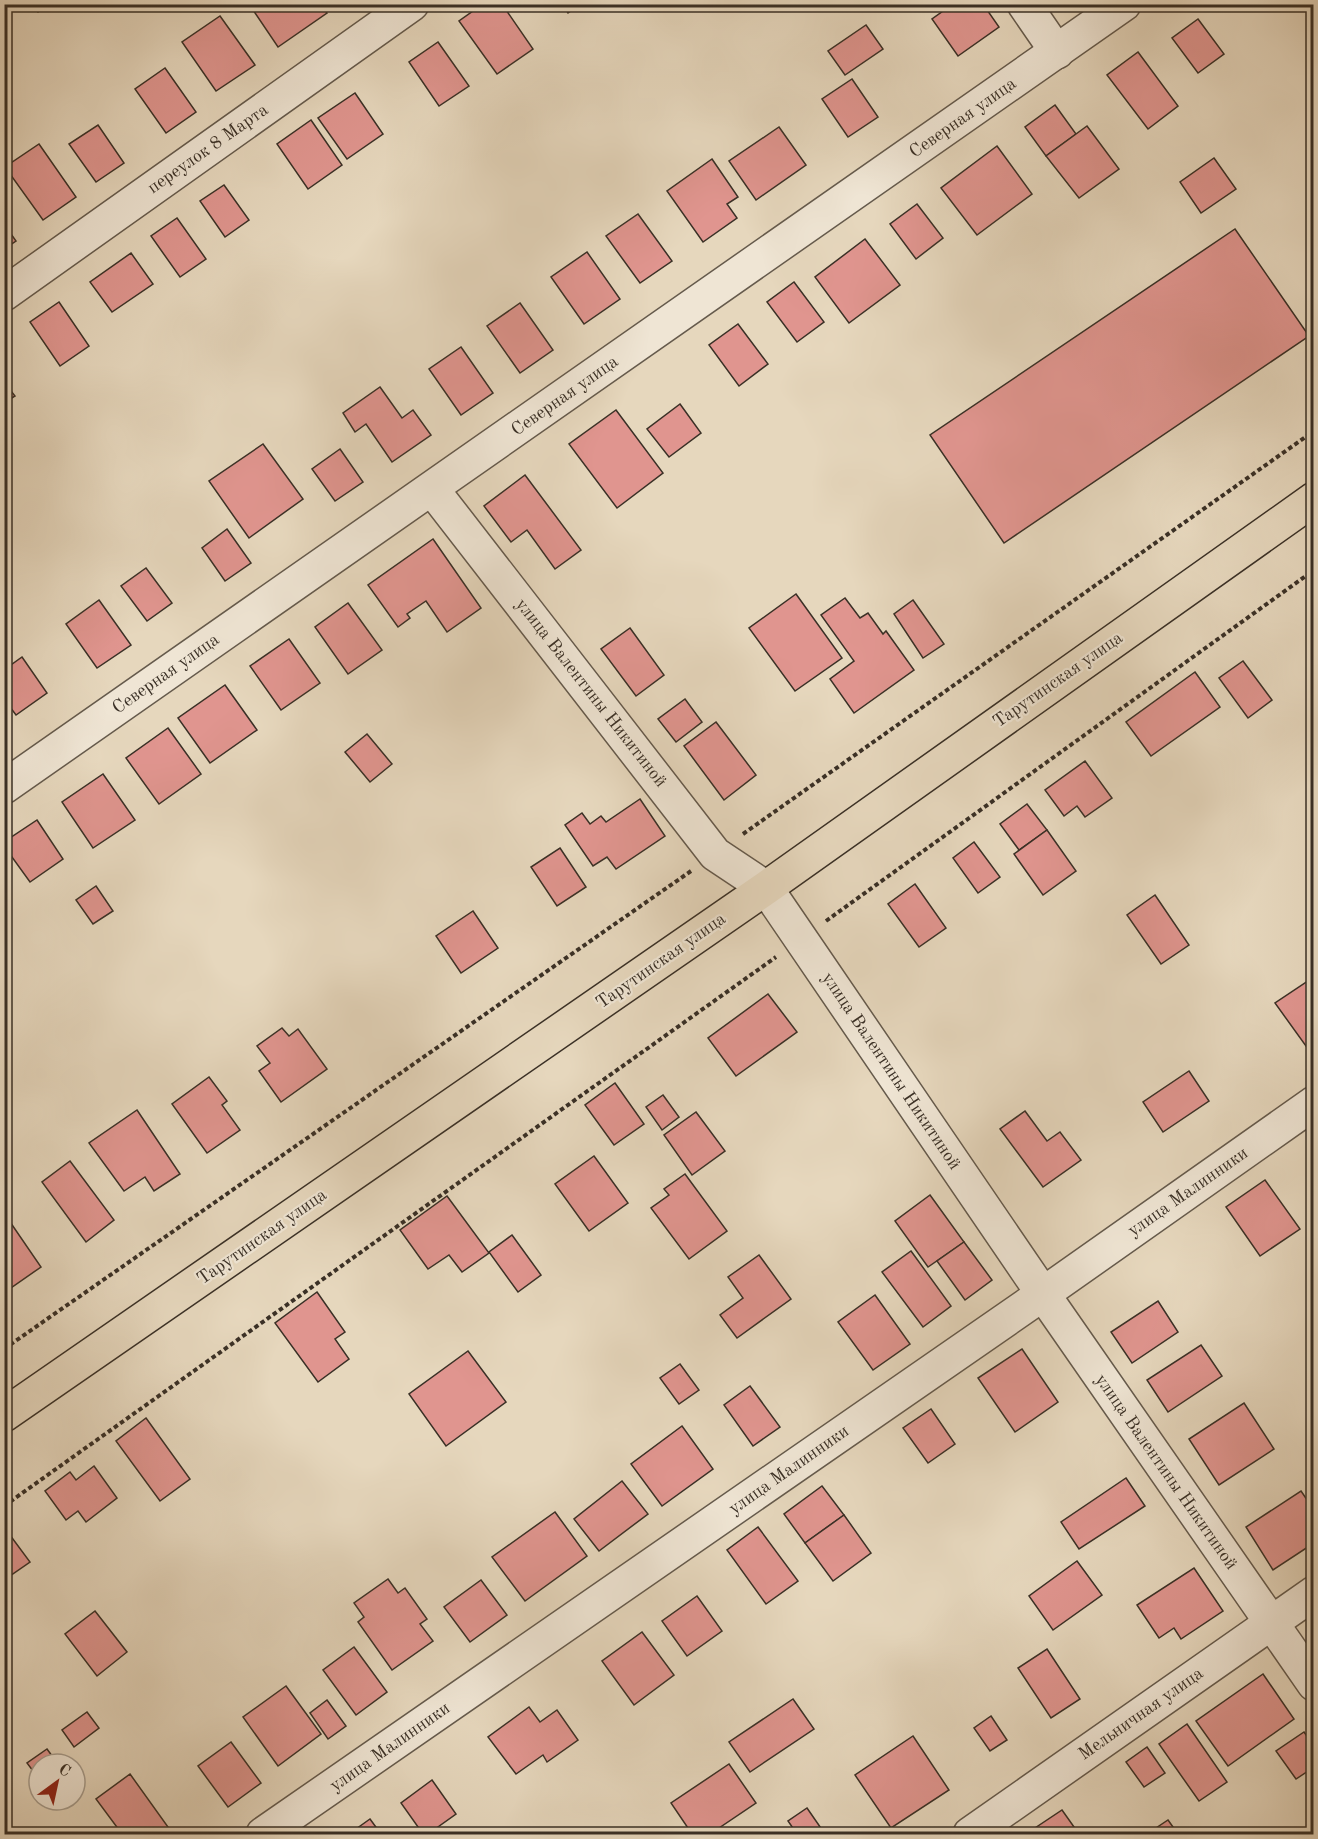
<svg xmlns="http://www.w3.org/2000/svg" width="1318" height="1839" font-family="'Old Standard TT',serif">
<style>
.building{fill:#e0958f;stroke:#3a3026;stroke-width:1.5}
.lines{fill:none;stroke-linecap:round;stroke-linejoin:round}
.minor-casing{stroke:#655a4c;stroke-width:36}
.major-casing{stroke:#3a3026;stroke-width:36}
.path{stroke:#3a3026;stroke-width:4;stroke-dasharray:4.5 3;stroke-linecap:butt}
.minor{stroke:#efe5d4;stroke-width:33}
.major{stroke:#e6d7bd;stroke-width:33}
.labels{text-anchor:middle;dominant-baseline:central;stroke-width:4.5;stroke-linejoin:round;paint-order:stroke}
.street-label{font-size:18px;fill:#3a3026;stroke:#efe5d4}
</style>
<rect width="100%" height="100%" fill="#e6d7bd"/>
<filter id="stains"><feTurbulence type="fractalNoise" baseFrequency=".00333" numOctaves="4"/><feColorMatrix values="0 0 0 0 .2 0 0 0 0 .09 0 0 0 0 .02 0 0 0 .5 -.17"/></filter>
<radialGradient id="worn" r=".72"><stop offset=".6" stop-color="#630" stop-opacity="0"/><stop offset="1" stop-color="#630" stop-opacity=".3"/></radialGradient>
<g class="building">
<path d="M 33,4 L 49,4 L 38,12 Z"/>
<path d="M 249,4 L 321,4 L 327,13 L 278,47 Z"/>
<path d="M 483,4 L 502,4 L 533,49 L 497,74 L 459,21 Z"/>
<path d="M 562,4 L 580,4 L 568,13 Z"/>
<path d="M 953,4 L 983,4 L 999,27 L 958,56 L 932,19 Z"/>
<path d="M 220,16 L 255,65 L 216,91 L 182,42 Z"/>
<path d="M 1198,19 L 1224,54 L 1198,73 L 1172,38 Z"/>
<path d="M 866,25 L 883,49 L 845,75 L 828,51 Z"/>
<path d="M 438,42 L 469,86 L 439,106 L 409,62 Z"/>
<path d="M 1138,52 L 1178,106 L 1148,129 L 1107,75 Z"/>
<path d="M 165,68 L 196,112 L 166,133 L 135,89 Z"/>
<path d="M 852,79 L 878,117 L 848,137 L 822,99 Z"/>
<path d="M 355,93 L 383,134 L 347,159 L 318,118 Z"/>
<path d="M 1055,105 L 1076,134 L 1046,156 L 1025,127 Z"/>
<path d="M 311,120 L 342,165 L 308,189 L 277,144 Z"/>
<path d="M 98,125 L 124,163 L 96,182 L 69,144 Z"/>
<path d="M 1087,126 L 1119,169 L 1079,198 L 1046,156 Z"/>
<path d="M 779,127 L 806,165 L 756,200 L 729,161 Z"/>
<path d="M 39,144 L 76,197 L 43,220 L 5,167 Z"/>
<path d="M 997,146 L 1032,194 L 977,235 L 941,188 Z"/>
<path d="M 1214,158 L 1236,189 L 1201,213 L 1180,182 Z"/>
<path d="M 712,159 L 738,197 L 727,204 L 737,218 L 703,242 L 667,191 Z"/>
<path d="M 224,185 L 249,220 L 225,237 L 200,201 Z"/>
<path d="M 917,204 L 943,238 L 916,259 L 890,224 Z"/>
<path d="M 638,214 L 672,261 L 640,283 L 606,236 Z"/>
<path d="M 177,218 L 206,259 L 180,277 L 151,236 Z"/>
<path d="M 4,224 L 16,241 L 4,249 Z"/>
<path d="M 1235,229 L 1309,336 L 1004,543 L 930,435 Z"/>
<path d="M 865,239 L 900,285 L 849,323 L 815,277 Z"/>
<path d="M 587,252 L 620,299 L 584,324 L 551,277 Z"/>
<path d="M 131,253 L 153,284 L 112,312 L 90,282 Z"/>
<path d="M 794,282 L 824,322 L 797,342 L 767,302 Z"/>
<path d="M 59,302 L 89,346 L 60,366 L 30,322 Z"/>
<path d="M 520,303 L 553,350 L 520,373 L 487,326 Z"/>
<path d="M 738,324 L 768,364 L 739,386 L 709,345 Z"/>
<path d="M 461,347 L 493,393 L 461,415 L 429,369 Z"/>
<path d="M 4,382 L 15,396 L 4,403 Z"/>
<path d="M 380,387 L 402,418 L 413,410 L 431,435 L 392,462 L 366,424 L 355,432 L 343,413 Z"/>
<path d="M 680,404 L 701,433 L 669,457 L 647,429 Z"/>
<path d="M 616,410 L 663,473 L 617,508 L 569,444 Z"/>
<path d="M 263,444 L 303,499 L 249,538 L 209,481 Z"/>
<path d="M 340,449 L 363,482 L 335,501 L 312,469 Z"/>
<path d="M 525,475 L 581,550 L 555,569 L 527,530 L 511,542 L 484,506 Z"/>
<path d="M 227,529 L 251,563 L 225,581 L 202,548 Z"/>
<path d="M 433,539 L 481,608 L 447,632 L 426,601 L 407,614 L 410,618 L 398,627 L 368,585 Z"/>
<path d="M 146,568 L 172,603 L 147,621 L 121,586 Z"/>
<path d="M 796,594 L 842,658 L 795,691 L 749,628 Z"/>
<path d="M 845,598 L 860,618 L 868,613 L 883,634 L 886,631 L 914,670 L 854,713 L 830,679 L 854,661 L 821,615 Z"/>
<path d="M 99,600 L 131,645 L 97,668 L 66,624 Z"/>
<path d="M 913,600 L 944,644 L 923,658 L 894,614 Z"/>
<path d="M 348,603 L 382,650 L 348,674 L 315,627 Z"/>
<path d="M 630,628 L 664,675 L 636,696 L 601,649 Z"/>
<path d="M 289,639 L 320,683 L 281,710 L 250,666 Z"/>
<path d="M 22,657 L 47,693 L 16,715 L 4,699 L 4,670 Z"/>
<path d="M 1243,661 L 1272,700 L 1248,718 L 1219,678 Z"/>
<path d="M 1195,672 L 1220,707 L 1151,756 L 1126,722 Z"/>
<path d="M 225,685 L 257,730 L 210,763 L 178,718 Z"/>
<path d="M 685,699 L 702,722 L 676,742 L 658,719 Z"/>
<path d="M 716,722 L 756,775 L 724,800 L 684,746 Z"/>
<path d="M 168,728 L 201,774 L 159,804 L 126,758 Z"/>
<path d="M 367,734 L 392,764 L 370,782 L 345,752 Z"/>
<path d="M 1085,761 L 1112,798 L 1085,817 L 1077,806 L 1064,816 L 1045,790 Z"/>
<path d="M 103,774 L 135,820 L 93,848 L 62,802 Z"/>
<path d="M 640,799 L 665,836 L 616,869 L 607,857 L 593,866 L 565,825 L 582,813 L 590,824 L 601,816 L 606,822 Z"/>
<path d="M 1027,804 L 1047,830 L 1019,850 L 1000,824 Z"/>
<path d="M 37,820 L 63,859 L 30,882 L 4,846 L 4,842 Z"/>
<path d="M 1047,830 L 1076,871 L 1043,895 L 1014,854 Z"/>
<path d="M 974,842 L 1000,877 L 978,893 L 953,858 Z"/>
<path d="M 560,848 L 586,887 L 557,906 L 531,867 Z"/>
<path d="M 915,884 L 946,928 L 919,947 L 888,904 Z"/>
<path d="M 96,886 L 113,911 L 93,924 L 76,900 Z"/>
<path d="M 1155,895 L 1189,945 L 1161,964 L 1127,915 Z"/>
<path d="M 473,911 L 498,948 L 461,973 L 436,936 Z"/>
<path d="M 1314,977 L 1314,1051 L 1311,1053 L 1275,1003 Z"/>
<path d="M 768,994 L 797,1032 L 736,1076 L 708,1038 Z"/>
<path d="M 282,1028 L 289,1036 L 298,1029 L 327,1069 L 281,1102 L 259,1071 L 270,1063 L 257,1046 Z"/>
<path d="M 1189,1071 L 1209,1101 L 1163,1132 L 1143,1102 Z"/>
<path d="M 209,1077 L 227,1101 L 222,1105 L 240,1130 L 207,1153 L 172,1104 Z"/>
<path d="M 615,1083 L 644,1124 L 614,1145 L 585,1105 Z"/>
<path d="M 663,1095 L 679,1117 L 662,1130 L 646,1107 Z"/>
<path d="M 137,1110 L 180,1174 L 154,1191 L 145,1177 L 124,1191 L 89,1143 Z"/>
<path d="M 1025,1111 L 1047,1141 L 1060,1132 L 1081,1160 L 1043,1187 L 1000,1129 Z"/>
<path d="M 696,1112 L 725,1151 L 692,1175 L 664,1135 Z"/>
<path d="M 594,1156 L 628,1203 L 589,1231 L 555,1184 Z"/>
<path d="M 70,1161 L 114,1220 L 86,1242 L 42,1182 Z"/>
<path d="M 685,1174 L 727,1231 L 689,1259 L 651,1208 L 669,1195 L 664,1189 Z"/>
<path d="M 1265,1180 L 1300,1229 L 1260,1256 L 1226,1207 Z"/>
<path d="M 930,1195 L 964,1242 L 928,1267 L 895,1221 Z"/>
<path d="M 447,1196 L 489,1253 L 462,1272 L 449,1255 L 428,1269 L 400,1230 Z"/>
<path d="M 6,1216 L 41,1267 L 5,1292 L 4,1217 Z"/>
<path d="M 512,1235 L 541,1275 L 518,1292 L 489,1252 Z"/>
<path d="M 964,1242 L 992,1280 L 965,1300 L 937,1261 Z"/>
<path d="M 911,1251 L 951,1306 L 923,1327 L 882,1272 Z"/>
<path d="M 759,1255 L 791,1299 L 737,1338 L 720,1315 L 743,1298 L 728,1277 Z"/>
<path d="M 317,1292 L 345,1332 L 335,1339 L 349,1359 L 318,1382 L 275,1323 Z"/>
<path d="M 875,1295 L 910,1344 L 873,1370 L 838,1322 Z"/>
<path d="M 1158,1301 L 1178,1332 L 1132,1363 L 1111,1332 Z"/>
<path d="M 1201,1345 L 1222,1376 L 1168,1412 L 1147,1380 Z"/>
<path d="M 1022,1349 L 1058,1402 L 1015,1432 L 978,1378 Z"/>
<path d="M 468,1351 L 506,1402 L 446,1446 L 409,1394 Z"/>
<path d="M 680,1364 L 699,1390 L 679,1404 L 660,1378 Z"/>
<path d="M 750,1386 L 780,1427 L 753,1446 L 724,1405 Z"/>
<path d="M 1244,1403 L 1274,1449 L 1219,1485 L 1189,1439 Z"/>
<path d="M 931,1409 L 955,1444 L 928,1463 L 903,1428 Z"/>
<path d="M 146,1418 L 190,1479 L 160,1501 L 116,1441 Z"/>
<path d="M 682,1426 L 713,1469 L 662,1506 L 631,1464 Z"/>
<path d="M 94,1466 L 117,1498 L 86,1522 L 78,1511 L 66,1520 L 45,1491 L 70,1472 L 76,1480 Z"/>
<path d="M 1126,1478 L 1145,1506 L 1079,1549 L 1061,1522 Z"/>
<path d="M 622,1481 L 648,1514 L 599,1551 L 574,1519 Z"/>
<path d="M 822,1486 L 844,1515 L 805,1543 L 784,1514 Z"/>
<path d="M 1301,1491 L 1314,1510 L 1314,1543 L 1273,1570 L 1246,1527 Z"/>
<path d="M 555,1512 L 587,1556 L 525,1601 L 492,1557 Z"/>
<path d="M 844,1515 L 871,1553 L 833,1581 L 805,1543 Z"/>
<path d="M 4,1527 L 30,1562 L 4,1580 Z"/>
<path d="M 758,1527 L 798,1581 L 766,1604 L 727,1550 Z"/>
<path d="M 1077,1561 L 1102,1595 L 1053,1630 L 1029,1596 Z"/>
<path d="M 1194,1568 L 1223,1611 L 1181,1639 L 1174,1628 L 1159,1638 L 1137,1605 Z"/>
<path d="M 388,1579 L 398,1593 L 405,1588 L 427,1619 L 420,1624 L 433,1641 L 392,1670 L 358,1622 L 364,1617 L 354,1603 Z"/>
<path d="M 481,1580 L 507,1615 L 470,1642 L 444,1607 Z"/>
<path d="M 697,1596 L 722,1631 L 687,1656 L 662,1621 Z"/>
<path d="M 95,1611 L 127,1652 L 97,1676 L 65,1634 Z"/>
<path d="M 642,1632 L 674,1675 L 634,1705 L 602,1661 Z"/>
<path d="M 354,1647 L 387,1692 L 356,1715 L 323,1670 Z"/>
<path d="M 1047,1649 L 1080,1699 L 1051,1718 L 1018,1668 Z"/>
<path d="M 1263,1674 L 1294,1719 L 1228,1766 L 1196,1721 Z"/>
<path d="M 286,1686 L 321,1734 L 278,1766 L 243,1717 Z"/>
<path d="M 793,1699 L 814,1729 L 750,1772 L 729,1742 Z"/>
<path d="M 327,1700 L 346,1726 L 328,1739 L 310,1713 Z"/>
<path d="M 529,1707 L 540,1722 L 557,1710 L 578,1740 L 547,1762 L 543,1755 L 516,1774 L 488,1737 Z"/>
<path d="M 87,1712 L 99,1728 L 74,1747 L 62,1730 Z"/>
<path d="M 991,1716 L 1007,1740 L 990,1751 L 974,1728 Z"/>
<path d="M 1187,1724 L 1227,1782 L 1199,1801 L 1159,1744 Z"/>
<path d="M 1304,1732 L 1314,1746 L 1314,1767 L 1296,1779 L 1276,1751 Z"/>
<path d="M 913,1736 L 949,1790 L 891,1828 L 855,1775 Z"/>
<path d="M 231,1742 L 261,1783 L 228,1807 L 198,1766 Z"/>
<path d="M 1147,1747 L 1165,1773 L 1144,1787 L 1126,1762 Z"/>
<path d="M 47,1749 L 58,1764 L 39,1764 L 39,1779 L 27,1763 Z"/>
<path d="M 729,1764 L 756,1803 L 710,1834 L 692,1834 L 671,1803 Z"/>
<path d="M 130,1774 L 173,1834 L 122,1834 L 96,1799 Z"/>
<path d="M 432,1780 L 456,1814 L 428,1834 L 423,1834 L 401,1803 Z"/>
<path d="M 807,1808 L 825,1834 L 797,1834 L 788,1821 Z"/>
<path d="M 1062,1810 L 1079,1834 L 1026,1834 Z"/>
<path d="M 370,1819 L 381,1834 L 349,1834 Z"/>
<path d="M 1168,1820 L 1178,1834 L 1147,1834 Z"/>
<path d="M 835,1828 L 839,1834 L 825,1834 Z"/>
</g>
<g class="lines">
<defs>
<g id="minor">
<path d="M 1024,4 L 1057,52"/>
<path d="M 4,294 L 412,4"/>
<path d="M 432,489 L 715,854 L 766,888 L 1043,1294 L 1314,1684"/>
<path d="M 4,787 L 1124,4"/>
<path d="M 263,1834 L 1043,1294 L 1314,1103"/>
<path d="M 970,1834 L 1314,1593"/>
</g>
<path id="major" d="M 4,1415 L 766,888 L 1314,499"/>
</defs>
<use href="#minor" class="minor-casing"/>
<use href="#major" class="major-casing"/>
<g class="path">
<path d="M 743,834 L 1314,431"/>
<path d="M 826,921 L 1314,570"/>
<path d="M 4,1349 L 691,871"/>
<path d="M 4,1506 L 776,957"/>
</g>
<use href="#minor" class="minor"/>
<use href="#major" class="major"/>
</g>
<g class="labels">
<g class="street-label">
<text transform="translate(963 118) rotate(-35)">Северная улица</text>
<text transform="translate(208 149) rotate(-35)">переулок 8 Марта</text>
<text transform="translate(565 396) rotate(-35)">Северная улица</text>
<text transform="translate(166 674) rotate(-35)">Северная улица</text>
<text transform="translate(1058 680) rotate(-35)">Тарутинская улица</text>
<text transform="translate(591 693) rotate(52)">улица Валентины Никитиной</text>
<text transform="translate(661 961) rotate(-35)">Тарутинская улица</text>
<text transform="translate(891 1071) rotate(56)">улица Валентины Никитиной</text>
<text transform="translate(1188 1192) rotate(-35)">улица Малинники</text>
<text transform="translate(262 1237) rotate(-35)">Тарутинская улица</text>
<text transform="translate(789 1470) rotate(-35)">улица Малинники</text>
<text transform="translate(1166 1472) rotate(55)">улица Валентины Никитиной</text>
<text transform="translate(1141 1714) rotate(-35)">Мельничная улица</text>
<text transform="translate(390 1747) rotate(-35)">улица Малинники</text>
</g>
</g>
<rect width="1318" height="1839" fill="none" stroke="#e6d7bd" stroke-width="24"/>
<rect x="6" y="6" width="1306" height="1827" fill="none" stroke="#3a3026" stroke-width="3"/>
<rect x="12" y="12" width="1294" height="1815" fill="none" stroke="#3a3026" stroke-width="1.5"/>
<g transform="translate(57 1782) rotate(33)"><circle r="28" fill="#efe5d4" stroke="#a79d8e" stroke-width="1.5"/>
<path d="M0-4.5L10 22L0 15L-10 22Z" fill="#8f2418"/>
<text y="-9" font-size="16" font-weight="bold" text-anchor="middle" fill="#3a3026">С</text>
</g>
<rect width="100%" height="100%" filter="url(#stains)"/>
<rect width="100%" height="100%" fill="url(#worn)"/>
</svg>
